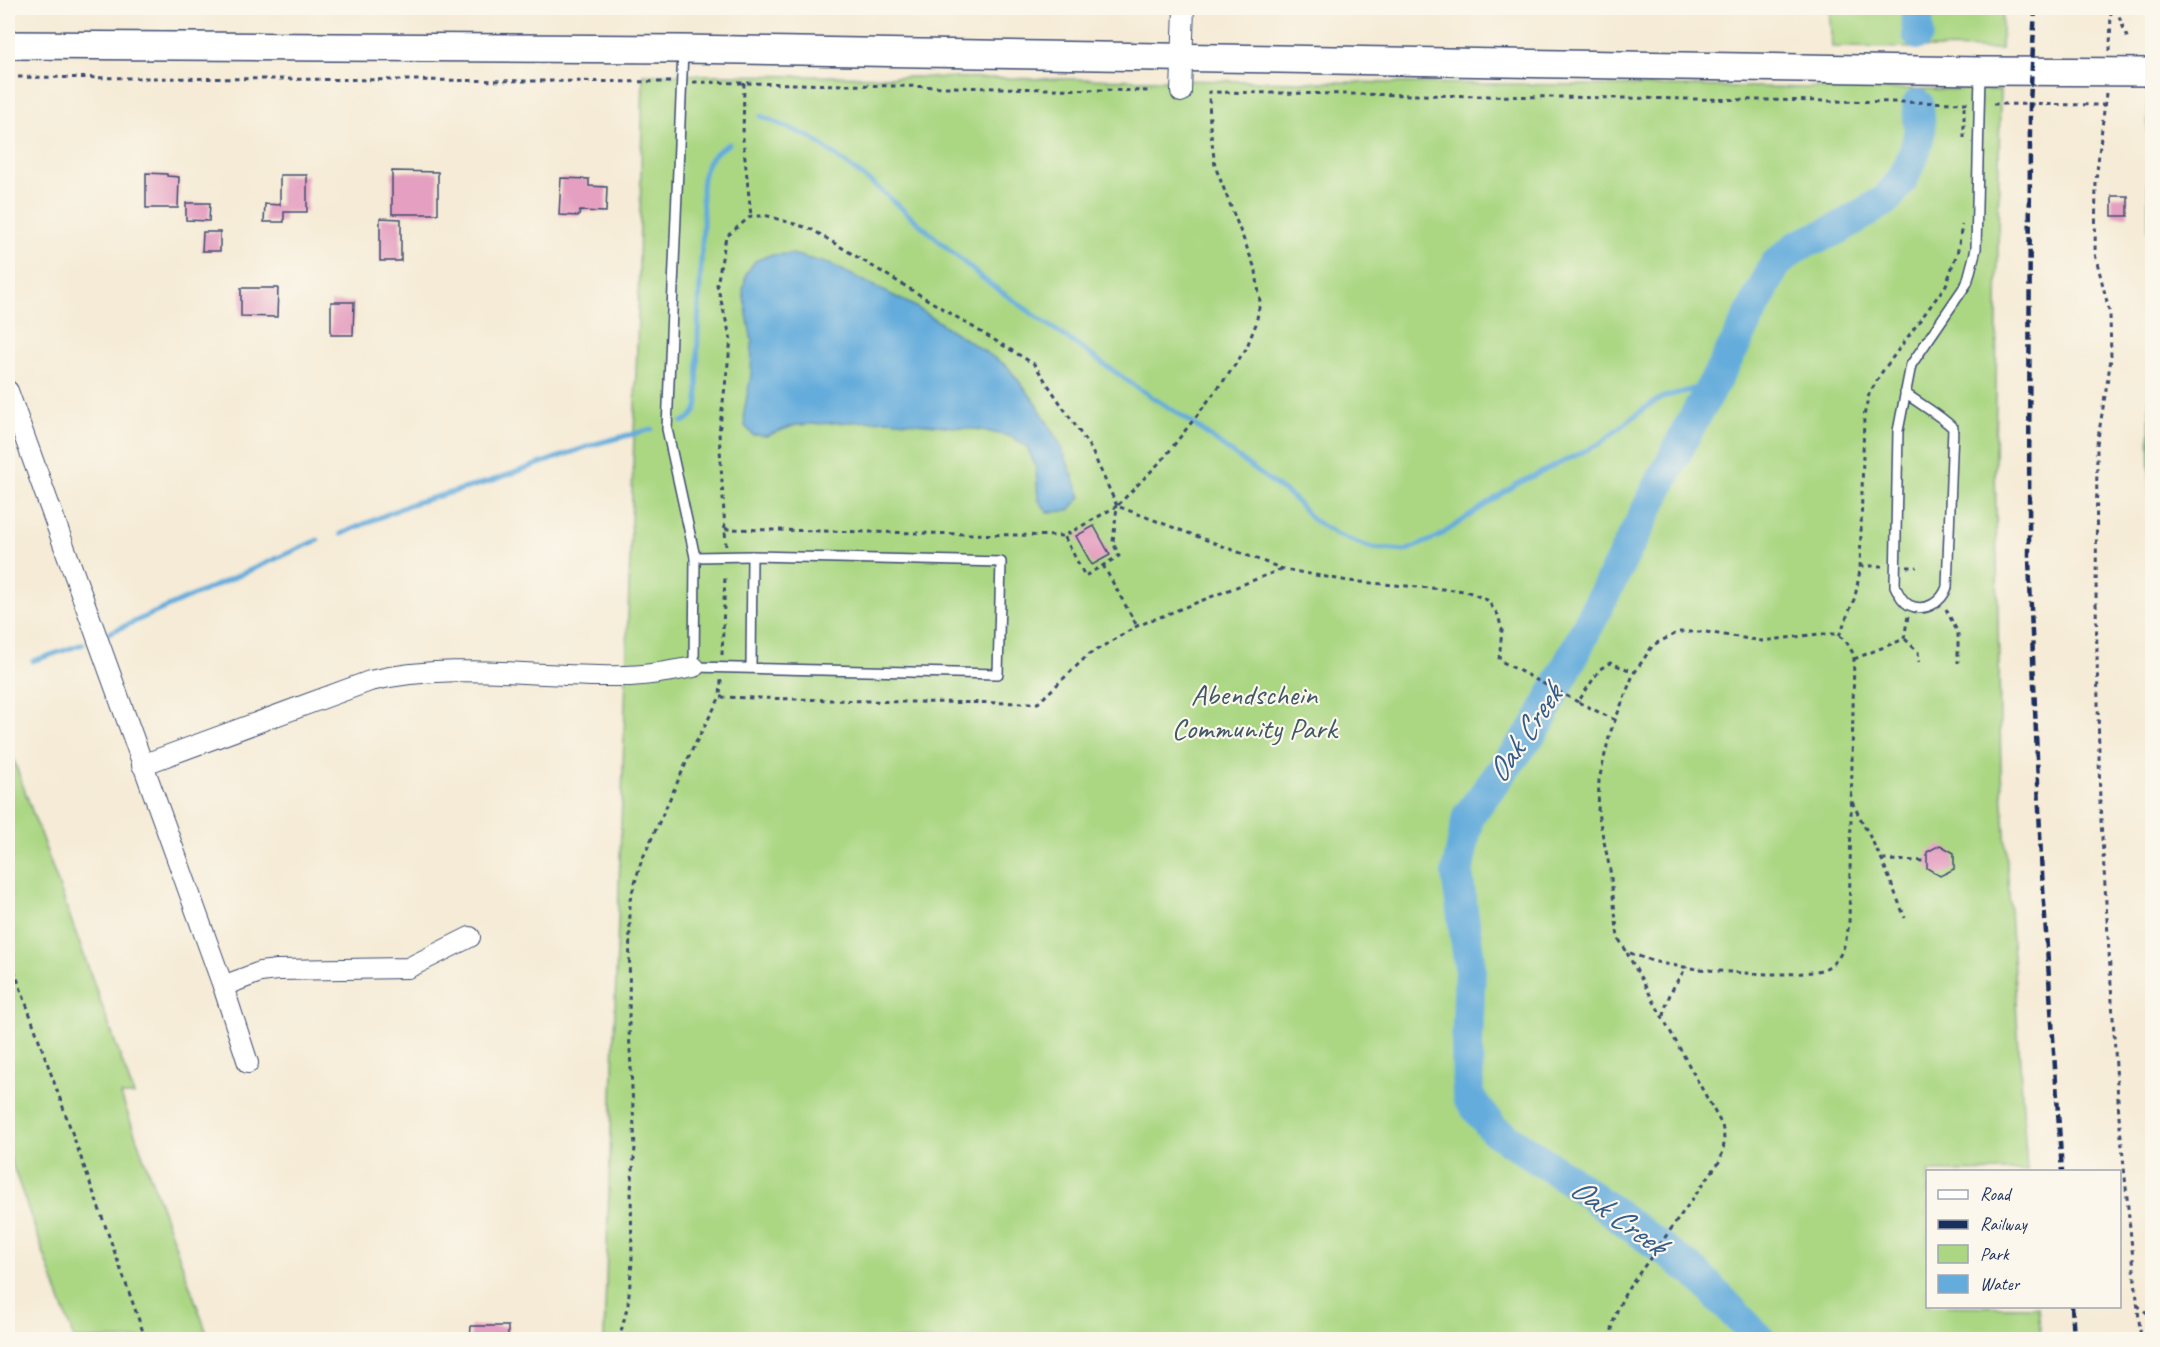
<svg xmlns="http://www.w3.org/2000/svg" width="2160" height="1347" font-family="Caveat,sans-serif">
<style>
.green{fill:#abd783;stroke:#638370;stroke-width:1.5}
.water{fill:#64acdb;stroke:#406e9c;stroke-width:1.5}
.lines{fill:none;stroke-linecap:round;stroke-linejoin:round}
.stream{stroke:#64acdb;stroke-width:5}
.river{stroke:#64acdb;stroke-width:32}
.building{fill:#e5a0c1}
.lane-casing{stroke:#3c4b70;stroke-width:12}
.street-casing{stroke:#3c4b70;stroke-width:22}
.secondary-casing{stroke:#3c4b70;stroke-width:30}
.path{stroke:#3c4b70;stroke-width:3;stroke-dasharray:4.5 4.5;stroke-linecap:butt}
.lane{stroke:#fff;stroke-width:9}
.street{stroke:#fff;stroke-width:20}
.secondary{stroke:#fff;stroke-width:27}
.rail{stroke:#1b2f5e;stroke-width:4.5;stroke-dasharray:9 4.5;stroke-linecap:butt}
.labels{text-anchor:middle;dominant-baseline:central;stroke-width:4.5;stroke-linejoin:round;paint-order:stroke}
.park-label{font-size:30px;fill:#3f5967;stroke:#fbf7ec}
.water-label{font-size:32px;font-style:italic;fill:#355b8a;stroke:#fbf7ec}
</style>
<rect width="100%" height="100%" fill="#fbf7ec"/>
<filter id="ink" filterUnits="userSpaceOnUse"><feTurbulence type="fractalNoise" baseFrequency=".0167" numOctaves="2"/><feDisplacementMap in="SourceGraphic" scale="12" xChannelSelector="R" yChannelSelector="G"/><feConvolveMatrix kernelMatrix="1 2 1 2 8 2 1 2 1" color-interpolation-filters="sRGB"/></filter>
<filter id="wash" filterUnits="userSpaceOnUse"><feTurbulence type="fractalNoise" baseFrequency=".008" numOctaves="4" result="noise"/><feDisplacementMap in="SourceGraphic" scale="24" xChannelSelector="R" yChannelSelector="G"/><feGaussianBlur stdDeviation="1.35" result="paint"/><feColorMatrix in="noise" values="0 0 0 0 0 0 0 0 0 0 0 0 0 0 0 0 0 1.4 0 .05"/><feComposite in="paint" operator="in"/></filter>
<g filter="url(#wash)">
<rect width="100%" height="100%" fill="#f5ebd6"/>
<g class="green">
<path d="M 1829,8 L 2003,8 L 2001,49 L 1832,47 Z"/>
<path d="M 643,74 L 2000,90 L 1995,464 L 2001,773 L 2027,1171 L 1928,1172 L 1928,1306 L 2038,1307 L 2041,1339 L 604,1340 L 638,315 Z"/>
<path d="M 2148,97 L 2152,97 L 2152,764 L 2151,741 Z"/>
<path d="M 8,744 L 134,1095 L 121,1095 L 209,1339 L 74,1339 L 8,1152 Z"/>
</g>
<path class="water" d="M 792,254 L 832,265 L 914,306 L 1007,366 L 1036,403 L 1060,444 L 1081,497 L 1068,511 L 1047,512 L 1038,499 L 1036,468 L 1027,447 L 1012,437 L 982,430 L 888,420 L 796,425 L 766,436 L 753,435 L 745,426 L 744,412 L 751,375 L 752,342 L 743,291 L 746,274 L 755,261 L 770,255 Z"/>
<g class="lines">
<g class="stream">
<path d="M 761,116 L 812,138 L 877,187 L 982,278 L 1135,386 L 1185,418 L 1293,498 L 1312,519 L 1339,536 L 1372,548 L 1405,551 L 1438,537 L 1515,485 L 1599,444 L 1645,408 L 1663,397 L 1713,384"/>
<path d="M 682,422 C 692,418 695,414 698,404 C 696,344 700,284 703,225 C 704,207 699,187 705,170 C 709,157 718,150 729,144"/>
<path d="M 341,534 L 411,504 L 488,482 L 595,444 L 652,429"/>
<path d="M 109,633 L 318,540"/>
<path d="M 33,661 L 83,644"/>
</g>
<g class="river">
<path d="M 1917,8 L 1918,34"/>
<path d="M 1760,1340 L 1698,1275 L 1567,1178 L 1494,1130 L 1468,1097 L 1467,1046 L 1470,967 L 1457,874 L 1468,816 L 1538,724 L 1687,431 L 1735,345 L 1775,265 L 1797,246 L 1838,229 L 1886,200 L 1902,180 L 1915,151 L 1920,130 L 1918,105"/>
</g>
</g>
<g id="blocks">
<g class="building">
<path d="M 392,171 L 438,172 L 438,214 L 392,214 Z"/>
<path d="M 146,173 L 167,174 L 167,176 L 179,177 L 178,208 L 146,208 Z"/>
<path d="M 280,175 L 307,175 L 307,212 L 284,212 L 284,222 L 264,222 L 265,204 L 280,205 Z"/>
<path d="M 561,178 L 589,179 L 589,186 L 607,187 L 606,212 L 580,211 L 579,216 L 559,215 Z"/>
<rect x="2112" y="196" width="16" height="20"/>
<path d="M 186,203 L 210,203 L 209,221 L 186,220 Z"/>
<path d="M 380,218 L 401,219 L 401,261 L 380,261 Z"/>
<path d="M 203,232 L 220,232 L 220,251 L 202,251 Z"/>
<path d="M 241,288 L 278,288 L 277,317 L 241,316 Z"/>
<path d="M 331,302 L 354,302 L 353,335 L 331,335 Z"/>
<path d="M 1094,526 L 1110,555 L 1092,565 L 1076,536 Z"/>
<path d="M 1940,845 L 1954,853 L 1954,869 L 1940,876 L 1927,868 L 1927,852 Z"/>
<path d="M 471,1326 L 508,1326 L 508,1340 L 470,1340 Z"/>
</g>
</g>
</g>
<g filter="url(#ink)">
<use href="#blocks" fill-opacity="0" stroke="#3c4b70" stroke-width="1.5"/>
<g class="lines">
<defs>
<g id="lane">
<path d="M 683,51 L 667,429 L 695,557 L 694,667 L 998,674 L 1001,562 L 752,556 L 751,668"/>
<path d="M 1905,393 C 1921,405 1939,414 1953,428 L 1947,587 C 1942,602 1925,613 1909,605 C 1902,601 1898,593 1895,586 L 1898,431 L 1911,365 L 1967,283 L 1976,249 L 1980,74"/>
<path d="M 695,557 L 752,556"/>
</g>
<g id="street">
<path d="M 1181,92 L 1184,8"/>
<path d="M 8,391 L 223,986 L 248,1063"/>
<path d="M 142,765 L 370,681 C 454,661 540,678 626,676 C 648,676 671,671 694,667"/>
<path d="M 223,986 L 260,972 L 277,970 L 408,968 L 470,937"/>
</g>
<path id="secondary" d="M 8,45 L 683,49 L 1980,71 L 2152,72"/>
</defs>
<use href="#lane" class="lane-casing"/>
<use href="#street" class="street-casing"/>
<use href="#secondary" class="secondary-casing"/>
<g class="path">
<path d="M 2116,8 L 2128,40"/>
<path d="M 2110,51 L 2111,8"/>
<path d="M 9,77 L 670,82"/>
<path d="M 693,82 L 1152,91"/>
<path d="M 744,83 L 743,139 L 751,216"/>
<path d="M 2106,93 L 2096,180 L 2095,254 L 2110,314 L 2111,359 L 2097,444 L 2096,603 L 2100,804 L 2119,1116 L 2141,1340"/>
<path d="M 1993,104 L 2104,105"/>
<path d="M 1964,138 L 1964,103"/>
<path d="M 725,529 L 1064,536 L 1117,506"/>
<path d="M 726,546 L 719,433 L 731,340 L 717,285 L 726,237 L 751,216 L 768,216 L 811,229 L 1034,364 L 1091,449 L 1117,506 L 1113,542 L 1119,556 L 1085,576 L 1064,536"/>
<path d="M 1103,565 L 1137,626"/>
<path d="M 1860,566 L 1882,566"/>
<path d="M 1907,567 L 1917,567"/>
<path d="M 1946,609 L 1958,633 L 1958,663"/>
<path d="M 1679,632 L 1706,632 L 1762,641 L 1819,634 L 1837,634 L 1846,641 L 1854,655 L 1849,925 C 1845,943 1844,958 1826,968 C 1802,981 1686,970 1657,962 C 1647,960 1637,955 1627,952 L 1618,938 L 1610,870 L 1598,813 L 1599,780 L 1610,733 L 1633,675 L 1653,645 Z"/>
<path d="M 1839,636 L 1855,597 L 1860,570 L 1864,416 L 1869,394 L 1882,372 L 1946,285 L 1958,250 L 1962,225"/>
<path d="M 1905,639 L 1918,652 L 1919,662"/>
<path d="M 722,655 L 725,576"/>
<path d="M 1854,659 L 1904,639 L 1908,616"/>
<path d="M 721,680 L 720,697 L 905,702 L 1038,703 L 1088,655 L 1137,626 L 1282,569"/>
<path d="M 1578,702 L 1499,660 L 1502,630 L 1498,615 L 1487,600 L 1466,591 L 1348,581 L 1283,569 L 1117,506 L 1164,458 L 1228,375 L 1246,349 L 1256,324 L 1260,302 L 1256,271 L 1215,166 L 1210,126 L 1209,92 L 1968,103"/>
<path d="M 1615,720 L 1578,702 L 1600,669 L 1610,663 L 1635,672"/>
<path d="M 1852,802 L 1882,860 L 1905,918"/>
<path d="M 1882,860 L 1927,861"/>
<path d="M 8,953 L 146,1340"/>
<path d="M 1664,1016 C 1667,996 1675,983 1687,967"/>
<path d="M 2137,1305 L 2152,1317"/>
<path d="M 619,1340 L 628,1304 L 632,1262 L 631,1189 L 635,1148 L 629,1029 L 630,900 L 641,862 L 693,748 L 720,697"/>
<path d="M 1611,1340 C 1612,1320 1618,1306 1628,1289 L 1719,1162 C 1725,1148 1725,1139 1722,1125 L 1627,953"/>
</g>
<use href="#lane" class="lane"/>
<use href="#street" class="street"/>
<use href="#secondary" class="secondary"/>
<g class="rail">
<path d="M 2035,8 L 2030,104 L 2029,558 L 2041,858 L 2062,1172"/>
<path d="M 2072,1306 L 2074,1340"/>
</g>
</g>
</g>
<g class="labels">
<g class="park-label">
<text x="1254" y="694">Abendschein<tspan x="1254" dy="34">Community Park</tspan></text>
</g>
<g class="water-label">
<text transform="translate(1524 734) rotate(-56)">Oak Creek</text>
<text transform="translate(1618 1216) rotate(36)">Oak Creek</text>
</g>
</g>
<rect width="2160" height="1347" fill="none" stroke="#fbf7ec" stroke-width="30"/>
<rect x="1926" y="1170" width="195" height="138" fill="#fbf7ec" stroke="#a1a7b3" stroke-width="1.5"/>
<rect x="1938" y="1190" width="30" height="9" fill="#ffffff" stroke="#a1a7b3" stroke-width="1.5"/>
<text x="1980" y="1200" font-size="18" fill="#1b2f5e">Road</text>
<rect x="1938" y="1220" width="30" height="9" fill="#1b2f5e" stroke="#a1a7b3" stroke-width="1.5"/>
<text x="1980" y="1230" font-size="18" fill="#1b2f5e">Railway</text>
<rect x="1938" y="1245" width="30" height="18" fill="#abd783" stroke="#a1a7b3" stroke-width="1.5"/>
<text x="1980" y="1260" font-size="18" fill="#1b2f5e">Park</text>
<rect x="1938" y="1275" width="30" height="18" fill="#64acdb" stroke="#a1a7b3" stroke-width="1.5"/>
<text x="1980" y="1290" font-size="18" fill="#1b2f5e">Water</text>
</svg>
